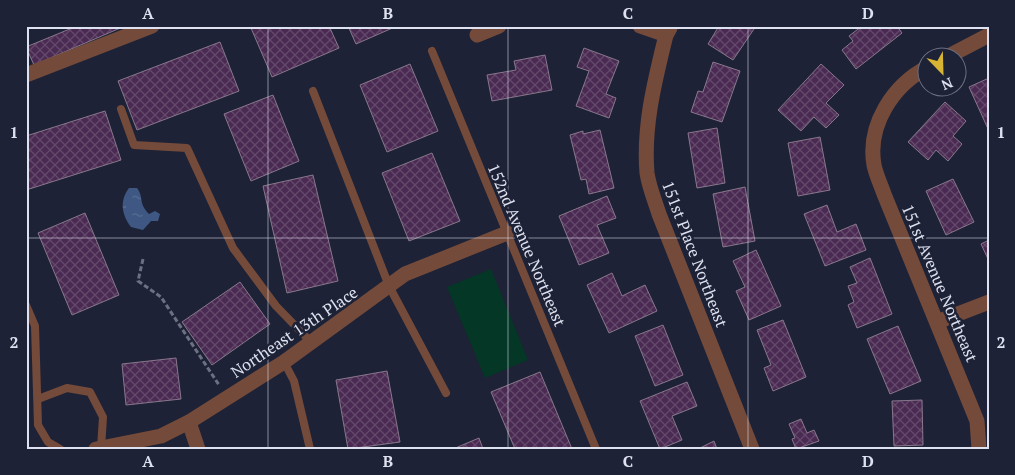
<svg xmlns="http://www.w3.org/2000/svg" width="1015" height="475" font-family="'PT Serif',serif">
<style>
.pitch{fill:#043725}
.water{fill:url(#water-ripples)}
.building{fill:url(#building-cross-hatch);stroke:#88778c}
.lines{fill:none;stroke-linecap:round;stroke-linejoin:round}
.path{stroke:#6d7082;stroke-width:3;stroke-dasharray:5 2.5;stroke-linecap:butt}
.lane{stroke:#744b3a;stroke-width:8}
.street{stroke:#744b3a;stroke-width:15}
.grid{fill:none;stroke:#dee1ef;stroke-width:1;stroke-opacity:0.55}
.labels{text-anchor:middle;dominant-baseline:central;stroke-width:5;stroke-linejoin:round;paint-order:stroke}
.street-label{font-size:16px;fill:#dee1ef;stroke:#1e2236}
.neatline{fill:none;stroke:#dee1ef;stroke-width:2}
.grid-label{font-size:16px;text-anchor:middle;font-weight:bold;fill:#dee1ef}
</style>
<defs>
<pattern id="water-ripples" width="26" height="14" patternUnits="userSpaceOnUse" patternTransform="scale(1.25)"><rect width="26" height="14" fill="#3e5783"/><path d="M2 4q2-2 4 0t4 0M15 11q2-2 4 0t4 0" fill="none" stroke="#596f95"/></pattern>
<pattern id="building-cross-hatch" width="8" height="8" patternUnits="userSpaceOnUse" patternTransform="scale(1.25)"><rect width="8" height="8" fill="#4a2a52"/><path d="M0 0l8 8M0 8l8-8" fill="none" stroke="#64496b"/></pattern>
</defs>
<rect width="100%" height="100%" fill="#1e2236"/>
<path class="pitch" d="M 491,269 L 528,360 L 485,378 L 447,287 Z"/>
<path class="water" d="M 129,188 L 137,188 C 144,197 138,203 149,214 L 155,211 L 160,214 L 158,221 L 151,221 L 143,230 L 131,227 C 122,215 119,201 129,188 Z"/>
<g class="building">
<path d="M 77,26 L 125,26 L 34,65 L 26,47 Z"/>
<path d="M 256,26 L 329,26 L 339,48 L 272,77 L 251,28 Z"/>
<path d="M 348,26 L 397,26 L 356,44 Z"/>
<path d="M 719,26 L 756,26 L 733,60 L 708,44 Z"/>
<path d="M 862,26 L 897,26 L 902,33 L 856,69 L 842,50 L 853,41 L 849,36 Z"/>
<path d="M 220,42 L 239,91 L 137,130 L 118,81 Z"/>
<path d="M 584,48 L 619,61 L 606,94 L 616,98 L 609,118 L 576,106 L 589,71 L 577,67 Z"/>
<path d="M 545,55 L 552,90 L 492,101 L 487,75 L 516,70 L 514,61 Z"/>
<path d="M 713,62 L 740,71 L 722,122 L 691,112 L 698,91 L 703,92 Z"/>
<path d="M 410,64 L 438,131 L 387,152 L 360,85 Z"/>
<path d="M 821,64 L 844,85 L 826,103 L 839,115 L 826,128 L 814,117 L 801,131 L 778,110 Z"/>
<path d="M 989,78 L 989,131 L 969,87 Z"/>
<path d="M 273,95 L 299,161 L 251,181 L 224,114 Z"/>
<path d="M 945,102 L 966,121 L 953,136 L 962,144 L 948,161 L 936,150 L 928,160 L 908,142 Z"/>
<path d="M 105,111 L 121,160 L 26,190 L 26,136 Z"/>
<path d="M 717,128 L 725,183 L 697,188 L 688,133 Z"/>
<path d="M 600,130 L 614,188 L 589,194 L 586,179 L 581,180 L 570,135 L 583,131 L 583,134 Z"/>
<path d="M 820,137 L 830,190 L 798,196 L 788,143 Z"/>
<path d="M 432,153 L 460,221 L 409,241 L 382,173 Z"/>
<path d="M 313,175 L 338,281 L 287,293 L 263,186 Z"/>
<path d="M 953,179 L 974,222 L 946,235 L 926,191 Z"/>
<path d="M 745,187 L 755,241 L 723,247 L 713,194 Z"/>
<path d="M 607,196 L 616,218 L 597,225 L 609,253 L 579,265 L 559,216 Z"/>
<path d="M 827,205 L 837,232 L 856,224 L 866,250 L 825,266 L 804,214 Z"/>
<path d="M 85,213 L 119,295 L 72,315 L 38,233 Z"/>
<path d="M 989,240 L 989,261 L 981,244 Z"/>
<path d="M 756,250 L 781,306 L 749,320 L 736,291 L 745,287 L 733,261 Z"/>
<path d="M 870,258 L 892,314 L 857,328 L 848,305 L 854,302 L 848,286 L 857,283 L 850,267 Z"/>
<path d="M 612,273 L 622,296 L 645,285 L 657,311 L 609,333 L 587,285 Z"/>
<path d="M 240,282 L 270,324 L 212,365 L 182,322 Z"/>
<path d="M 783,320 L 806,377 L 773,391 L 764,368 L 771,365 L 757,330 Z"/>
<path d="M 663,325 L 683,375 L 655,386 L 635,336 Z"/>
<path d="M 898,326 L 921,381 L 890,394 L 867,339 Z"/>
<path d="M 176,358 L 181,399 L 126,405 L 122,364 Z"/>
<path d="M 387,371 L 400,442 L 348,449 L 336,380 Z"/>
<path d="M 540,372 L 572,449 L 515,449 L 491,392 Z"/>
<path d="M 687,382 L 697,406 L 672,416 L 682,440 L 660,449 L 640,401 Z"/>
<path d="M 922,400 L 923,445 L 894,446 L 892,401 Z"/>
<path d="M 801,419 L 807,433 L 814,430 L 819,441 L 796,449 L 792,439 L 795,438 L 789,424 Z"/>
<path d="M 479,438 L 483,449 L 453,449 Z"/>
<path d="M 714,441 L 717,449 L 698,449 Z"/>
</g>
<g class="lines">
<path class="path" d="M 143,259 L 138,281 L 161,297 L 219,385"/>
<g class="lane">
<path d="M 432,51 L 596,449"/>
<path d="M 313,91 L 389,286 L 446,393"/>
<path d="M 121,109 L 134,145 L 187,148 L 233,248 L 276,306 L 311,342"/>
<path d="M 26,305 L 35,326 L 38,425 L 48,442 L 60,449"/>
<path d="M 284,362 L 294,381 L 310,449"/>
<path d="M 38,399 L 67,388 L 90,392 L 103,417 L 101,448"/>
</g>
<g class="street">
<path d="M 640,26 L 666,35 L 670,28"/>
<path d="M 477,35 L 499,26"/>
<path d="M 666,35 C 655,80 643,126 647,173 C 649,187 655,201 659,214 L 752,449"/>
<path d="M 945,58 L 989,35"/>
<path d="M 928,67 C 893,85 867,125 874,165 C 876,175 881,185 884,194 L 977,421 L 979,449"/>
<path d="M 26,75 L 152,26"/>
<path d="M 937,322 L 989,302"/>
<path d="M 189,422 L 198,449"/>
<path d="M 96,449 L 161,436 L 189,422 L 284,362 L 405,274 L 507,233"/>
</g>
</g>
<path class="grid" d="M 268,26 L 268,449M 508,26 L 508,449M 748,26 L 748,449M 26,238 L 989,238"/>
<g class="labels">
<g class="street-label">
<text transform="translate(527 245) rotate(67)">152nd Avenue Northeast</text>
<text transform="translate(695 254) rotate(69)">151st Place Northeast</text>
<text transform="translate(940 283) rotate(67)">151st Avenue Northeast</text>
<text transform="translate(294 332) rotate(-34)">Northeast 13th Place</text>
</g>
</g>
<rect width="1015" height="475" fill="none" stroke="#1e2236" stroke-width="55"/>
<g transform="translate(942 72) rotate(157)"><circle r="24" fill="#1e2236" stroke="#6b6e80"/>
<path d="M0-4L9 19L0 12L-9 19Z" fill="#d7b434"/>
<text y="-8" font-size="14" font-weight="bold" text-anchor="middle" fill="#dee1ef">N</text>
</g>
<rect x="28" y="28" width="960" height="420" class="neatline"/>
<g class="grid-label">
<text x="148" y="19">A</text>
<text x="388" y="19">B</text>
<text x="628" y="19">C</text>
<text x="868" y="19">D</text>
<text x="14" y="138">1</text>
<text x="1001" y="138">1</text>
<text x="14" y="348">2</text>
<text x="1001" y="348">2</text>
<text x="148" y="467">A</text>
<text x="388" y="467">B</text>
<text x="628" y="467">C</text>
<text x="868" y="467">D</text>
</g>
</svg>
